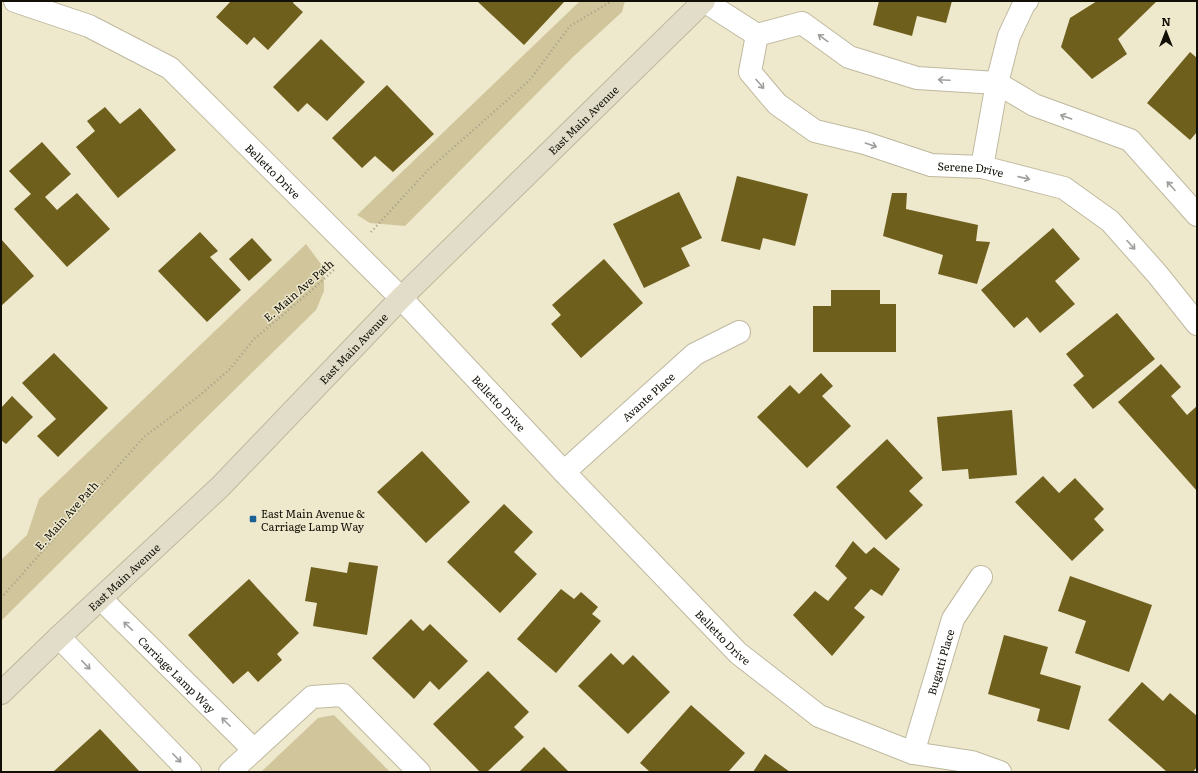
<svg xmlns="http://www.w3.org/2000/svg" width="1198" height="773" font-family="Literata,serif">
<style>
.green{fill:#d1c69b}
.building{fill:#6f5f1d}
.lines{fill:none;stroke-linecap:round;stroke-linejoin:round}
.street-casing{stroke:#bfb99f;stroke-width:24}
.secondary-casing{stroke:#bfb99f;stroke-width:24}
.path{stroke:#a39f8a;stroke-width:2.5;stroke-dasharray:1 3;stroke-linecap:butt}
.street{stroke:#fff;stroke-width:22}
.secondary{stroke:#e2ddc9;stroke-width:22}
.oneway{stroke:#a09f9b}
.poi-dot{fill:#1b6196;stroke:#eee8cd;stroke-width:1.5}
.labels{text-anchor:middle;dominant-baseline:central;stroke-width:3;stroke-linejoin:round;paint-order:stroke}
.street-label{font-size:11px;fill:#110f06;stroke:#eee8cd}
.poi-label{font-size:11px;fill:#110f06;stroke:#eee8cd;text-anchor:start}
</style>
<rect width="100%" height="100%" fill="#eee8cd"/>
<g class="green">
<path d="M 580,1 L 625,1 L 622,12 L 573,57 L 405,226 L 370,223 L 357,215 Z"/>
<path d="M 306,244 L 324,268 L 324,291 L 316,310 L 157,466 L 1,621 L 1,560 L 27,535 L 39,499 Z"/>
<path d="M 334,715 L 390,772 L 261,772 L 318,718 Z"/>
</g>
<g class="building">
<path d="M 231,1 L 294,1 L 293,3 L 303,12 L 268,50 L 254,37 L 247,45 L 216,17 Z"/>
<path d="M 477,1 L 565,1 L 524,45 Z"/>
<path d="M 879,1 L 952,1 L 946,23 L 917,16 L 912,36 L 873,25 Z"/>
<path d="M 1097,1 L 1157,1 L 1118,39 L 1127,54 L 1092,79 L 1061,47 L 1070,18 Z"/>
<path d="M 321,39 L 365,82 L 327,121 L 307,103 L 298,112 L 273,87 Z"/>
<path d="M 1190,52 L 1197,58 L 1197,132 L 1190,140 L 1147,103 Z"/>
<path d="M 387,85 L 434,134 L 393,172 L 375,156 L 362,168 L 332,138 Z"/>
<path d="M 105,107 L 120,124 L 140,108 L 176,150 L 118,198 L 76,147 L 95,131 L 87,121 Z"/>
<path d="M 42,142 L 71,174 L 45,197 L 57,210 L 77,193 L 110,229 L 67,267 L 14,209 L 31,194 L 9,171 Z"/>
<path d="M 737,176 L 808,194 L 795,246 L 763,238 L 760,250 L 721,241 Z"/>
<path d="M 679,192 L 702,238 L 681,248 L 690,266 L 644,288 L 613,224 Z"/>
<path d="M 892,193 L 907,193 L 906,209 L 978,225 L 976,241 L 990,242 L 977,284 L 938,274 L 943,255 L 883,236 Z"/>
<path d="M 1053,228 L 1080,259 L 1055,281 L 1075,304 L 1040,333 L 1027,317 L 1014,328 L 981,290 Z"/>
<path d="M 200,232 L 218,251 L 210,257 L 241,290 L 207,322 L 158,271 Z"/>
<path d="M 252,238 L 272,260 L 249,281 L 229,259 Z"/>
<path d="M 1,239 L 34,276 L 1,306 Z"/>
<path d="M 604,259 L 643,303 L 581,358 L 551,324 L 561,315 L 552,305 Z"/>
<path d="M 831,290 L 880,290 L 880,304 L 896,304 L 896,352 L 813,352 L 813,306 L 831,306 Z"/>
<path d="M 1117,313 L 1155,359 L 1093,409 L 1073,385 L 1084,376 L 1066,354 Z"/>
<path d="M 54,353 L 108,408 L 58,457 L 37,436 L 56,419 L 22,383 Z"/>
<path d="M 1161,364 L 1181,387 L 1171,396 L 1187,415 L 1197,406 L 1197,491 L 1118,402 Z"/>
<path d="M 821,373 L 833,386 L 822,396 L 851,426 L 807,468 L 757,417 L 790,385 L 799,394 Z"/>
<path d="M 12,396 L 33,417 L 6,444 L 1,440 L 1,408 Z"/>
<path d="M 1012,410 L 1017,475 L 969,479 L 968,469 L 942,471 L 937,417 Z"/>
<path d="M 887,439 L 923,478 L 909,491 L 923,505 L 886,540 L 836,487 Z"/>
<path d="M 422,451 L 470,502 L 426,543 L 377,492 Z"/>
<path d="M 1043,476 L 1059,493 L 1075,478 L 1104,509 L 1094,519 L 1104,530 L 1072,561 L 1015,502 Z"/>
<path d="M 504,504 L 533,532 L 514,552 L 537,574 L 500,613 L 447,562 Z"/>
<path d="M 853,541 L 866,554 L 874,547 L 900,569 L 882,596 L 871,589 L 854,608 L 865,617 L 832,656 L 793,615 L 815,591 L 828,601 L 847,578 L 835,566 Z"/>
<path d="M 349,562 L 378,566 L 367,635 L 313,626 L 317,603 L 305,601 L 311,567 L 347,573 Z"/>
<path d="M 1070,576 L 1152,605 L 1129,672 L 1075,653 L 1086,621 L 1058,611 Z"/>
<path d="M 249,579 L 299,633 L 277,654 L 282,660 L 258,682 L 248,671 L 233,684 L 188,635 Z"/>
<path d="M 561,589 L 574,599 L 581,592 L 598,607 L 592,614 L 601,621 L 556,673 L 517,639 Z"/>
<path d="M 411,619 L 423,631 L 430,624 L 468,661 L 439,690 L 430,681 L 414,699 L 372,658 Z"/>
<path d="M 1004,635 L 1048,647 L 1040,674 L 1081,686 L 1069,730 L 1037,721 L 1040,709 L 988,694 Z"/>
<path d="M 611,653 L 623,665 L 633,655 L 670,692 L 628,734 L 578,686 Z"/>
<path d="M 488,671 L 529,712 L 514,727 L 524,737 L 487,772 L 480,772 L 433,724 Z"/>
<path d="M 1142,682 L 1163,701 L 1170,693 L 1197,716 L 1197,767 L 1193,772 L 1167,772 L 1108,720 Z"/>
<path d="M 691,705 L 745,753 L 728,772 L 650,772 L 640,763 Z"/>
<path d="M 100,729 L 140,772 L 53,772 Z"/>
<path d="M 544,747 L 569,772 L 519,772 Z"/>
<path d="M 765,754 L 790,772 L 753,772 Z"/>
</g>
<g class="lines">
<defs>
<g id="street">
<path id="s1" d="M 15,1 L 89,26 L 170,68 L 401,298 L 564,472 L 738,653 L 819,716 L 913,753 L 972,762 L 1000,772"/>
<path d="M 704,1 L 757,35 L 802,23 L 849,57 L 917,78 L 997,83 L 1034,105 L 1130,140 L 1197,215"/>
<path id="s2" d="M 757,35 L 750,72 L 777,104 L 815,131 L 865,143 L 931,165 L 982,167 L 1064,188 L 1110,221 L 1158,275 L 1197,324"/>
<path d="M 982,167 L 997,83 L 1009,36 L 1024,4 L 1027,1"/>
<path id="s3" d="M 564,472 L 695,354 L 739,332"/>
<path id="s4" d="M 101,599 L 254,750"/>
<path d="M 59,637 L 190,772"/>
<path id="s5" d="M 913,753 L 953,619 L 981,577"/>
<path d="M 230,772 L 312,697 L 343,695 L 419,772"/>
</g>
<g id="secondary">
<path id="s6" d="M 1,693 L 59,637 L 221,486 L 401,298 L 704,1"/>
</g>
</defs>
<use href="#street" class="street-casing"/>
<use href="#secondary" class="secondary-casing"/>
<g class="path">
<path d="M 371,232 L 428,170 L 529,81 L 570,26 L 612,1"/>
<path d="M 1,598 L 144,437 L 199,396 L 230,369 L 254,339 L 312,290 L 336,268"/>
</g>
<use href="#street" class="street"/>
<use href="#secondary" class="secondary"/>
</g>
<defs><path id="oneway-shaft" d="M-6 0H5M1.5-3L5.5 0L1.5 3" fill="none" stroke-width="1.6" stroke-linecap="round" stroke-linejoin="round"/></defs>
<g class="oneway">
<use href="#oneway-shaft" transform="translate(823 38) rotate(-144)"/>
<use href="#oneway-shaft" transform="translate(944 80) rotate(-177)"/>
<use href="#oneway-shaft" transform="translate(760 84) rotate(49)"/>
<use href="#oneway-shaft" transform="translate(1066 117) rotate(-160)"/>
<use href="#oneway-shaft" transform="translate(871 145) rotate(19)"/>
<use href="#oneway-shaft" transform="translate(1024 178) rotate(13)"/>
<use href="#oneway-shaft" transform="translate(1171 186) rotate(-132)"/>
<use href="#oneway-shaft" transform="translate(1131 245) rotate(48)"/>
<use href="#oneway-shaft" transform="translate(128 626) rotate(-136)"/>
<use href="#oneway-shaft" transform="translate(86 665) rotate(46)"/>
<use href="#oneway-shaft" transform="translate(226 722) rotate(-135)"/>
<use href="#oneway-shaft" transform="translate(177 758) rotate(46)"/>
</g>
<rect class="poi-dot" x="249" y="515" width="8" height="8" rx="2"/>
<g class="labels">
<g class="street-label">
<text stroke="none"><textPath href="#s6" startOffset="817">East Main Avenue</textPath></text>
<text stroke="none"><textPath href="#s2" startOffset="287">Serene Drive</textPath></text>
<text stroke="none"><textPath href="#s1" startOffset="315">Belletto Drive</textPath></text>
<text transform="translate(298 290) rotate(-41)">E. Main Ave Path</text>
<text stroke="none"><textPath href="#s6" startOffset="493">East Main Avenue</textPath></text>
<text stroke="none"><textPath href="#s3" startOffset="113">Avante Place</textPath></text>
<text stroke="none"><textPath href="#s1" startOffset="639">Belletto Drive</textPath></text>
<text transform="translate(66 515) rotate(-48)">E. Main Ave Path</text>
<text stroke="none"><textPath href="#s6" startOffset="169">East Main Avenue</textPath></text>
<text stroke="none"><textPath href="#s1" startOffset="963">Belletto Drive</textPath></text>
<text stroke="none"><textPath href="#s5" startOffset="95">Bugatti Place</textPath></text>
<text stroke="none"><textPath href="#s4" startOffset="107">Carriage Lamp Way</textPath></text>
</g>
<g class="poi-label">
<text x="261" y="513">East Main Avenue &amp;<tspan x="261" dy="13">Carriage Lamp Way</tspan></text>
</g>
</g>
<rect width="1198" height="773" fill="none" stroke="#110f06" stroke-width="4"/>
<g transform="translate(1166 32)" stroke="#eee8cd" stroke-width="3" paint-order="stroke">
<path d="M0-3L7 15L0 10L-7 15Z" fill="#110f06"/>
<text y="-6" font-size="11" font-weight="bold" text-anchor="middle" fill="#110f06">N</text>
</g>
</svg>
